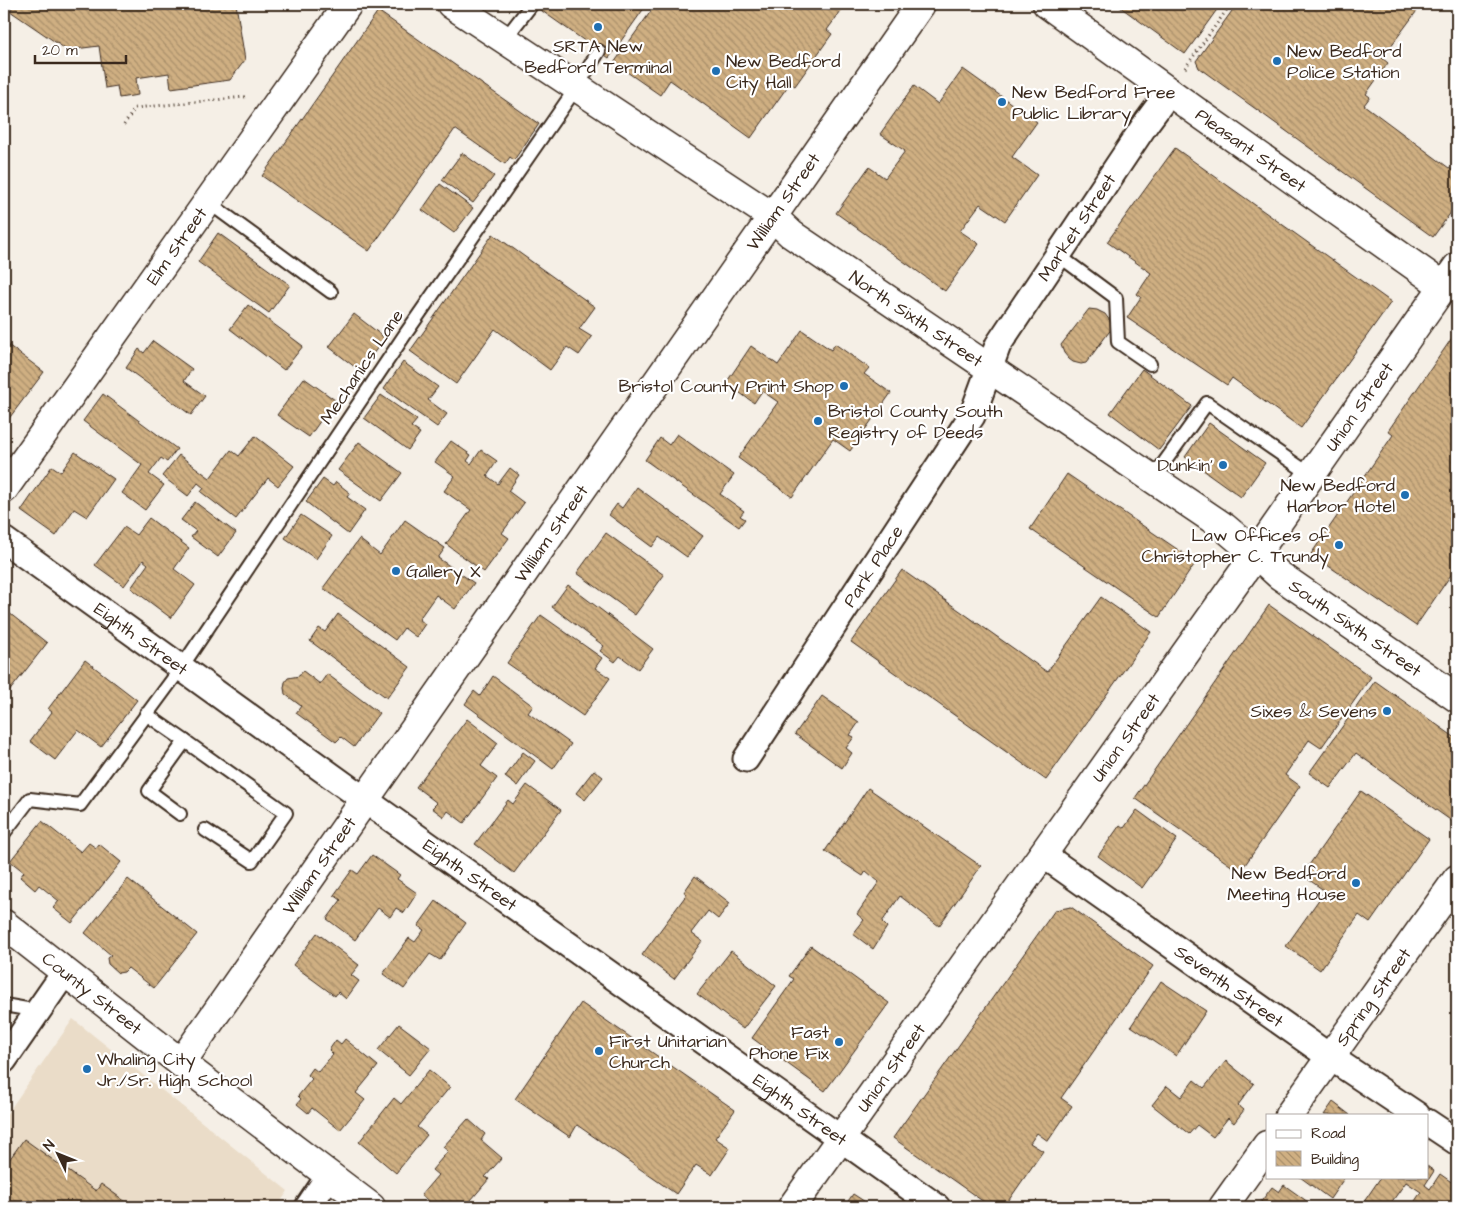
<svg xmlns="http://www.w3.org/2000/svg" width="1461" height="1211" font-family="'Architects Daughter',sans-serif">
<style>
.built{fill:#eadcc8}
.building{fill:url(#building-back-hatch);stroke:#3b2a1e}
.lines{fill:none;stroke-linecap:round;stroke-linejoin:round}
.service-casing{stroke:#3b2a1e;stroke-width:16}
.minor-casing{stroke:#3b2a1e;stroke-width:29}
.tertiary-casing{stroke:#3b2a1e;stroke-width:31}
.secondary-casing{stroke:#3b2a1e;stroke-width:31}
.path{stroke:#3b2a1e;stroke-width:3;stroke-dasharray:1 4;stroke-linecap:butt}
.service{stroke:#fff;stroke-width:12}
.minor{stroke:#fff;stroke-width:25}
.tertiary{stroke:#fff;stroke-width:28}
.secondary{stroke:#fff;stroke-width:28}
.poi-dot{fill:#1f6fb2;stroke:#fff;stroke-width:2}
.labels{text-anchor:middle;dominant-baseline:central;stroke-width:4.5;stroke-linejoin:round;paint-order:stroke}
.poi-label{font-size:18px;fill:#3b2a1e;stroke:#fff;text-anchor:start}
.street-label{font-size:18px;fill:#3b2a1e;stroke:#fff}
</style>
<defs>
<pattern id="building-back-hatch" width="6" height="6" patternUnits="userSpaceOnUse" patternTransform="scale(1.25)"><rect width="6" height="6" fill="#cfaf82"/><path d="M-1 5l2 2M0 0l6 6M5-1l2 2" fill="none" stroke="#a98f6a"/></pattern>
</defs>
<rect width="100%" height="100%" fill="#f5efe6"/>
<filter id="ink" filterUnits="userSpaceOnUse"><feTurbulence type="fractalNoise" baseFrequency=".02" numOctaves="2"/><feDisplacementMap in="SourceGraphic" scale="10" xChannelSelector="R" yChannelSelector="G"/><feConvolveMatrix kernelMatrix="1 2 1 2 8 2 1 2 1" color-interpolation-filters="sRGB"/></filter>
<g filter="url(#ink)">
<path class="built" d="M 73,1019 L 288,1191 L 277,1207 L 4,1207 L 4,1118 Z"/>
<g class="building">
<path d="M 15,4 L 236,4 L 245,60 L 230,80 L 171,88 L 169,73 L 136,78 L 138,95 L 119,98 L 117,86 L 105,88 L 99,46 L 67,50 L 10,11 Z"/>
<path d="M 532,4 L 647,4 L 609,58 Z"/>
<path d="M 656,4 L 846,4 L 827,30 L 832,34 L 795,86 L 790,83 L 751,138 L 670,80 L 660,95 L 614,63 Z"/>
<path d="M 1116,4 L 1221,4 L 1185,54 Z"/>
<path d="M 1237,4 L 1422,4 L 1382,58 L 1388,63 L 1366,94 L 1370,97 L 1364,105 L 1457,174 L 1457,204 L 1433,237 L 1199,68 L 1196,61 Z"/>
<path d="M 378,11 L 539,124 L 514,160 L 510,157 L 505,164 L 455,129 L 369,251 L 262,176 Z"/>
<path d="M 963,69 L 1037,122 L 1012,157 L 1037,175 L 1005,221 L 980,204 L 960,231 L 979,244 L 945,291 L 836,213 L 869,167 L 885,178 L 905,151 L 880,134 L 914,86 L 938,104 Z"/>
<path d="M 1175,148 L 1391,302 L 1301,428 L 1232,378 L 1227,385 L 1127,318 L 1141,297 L 1137,294 L 1151,273 L 1107,242 Z"/>
<path d="M 462,153 L 494,176 L 473,203 L 442,180 Z"/>
<path d="M 440,184 L 473,208 L 454,233 L 422,210 Z"/>
<path d="M 218,233 L 290,285 L 269,313 L 198,262 Z"/>
<path d="M 493,234 L 595,307 L 579,329 L 592,337 L 579,355 L 567,347 L 550,370 L 495,329 L 456,384 L 410,351 Z"/>
<path d="M 248,305 L 303,346 L 284,370 L 230,329 Z"/>
<path d="M 1089,309 L 1097,310 L 1105,314 L 1110,321 L 1112,328 L 1086,363 L 1081,364 L 1073,362 L 1069,359 L 1064,353 L 1061,345 Z"/>
<path d="M 354,314 L 385,338 L 360,371 L 329,347 Z"/>
<path d="M 802,330 L 831,350 L 835,344 L 869,368 L 864,374 L 891,393 L 850,451 L 833,439 L 792,497 L 738,458 L 778,402 L 762,391 L 754,403 L 726,383 L 751,346 L 778,365 Z"/>
<path d="M 1454,335 L 1457,337 L 1457,566 L 1416,626 L 1311,554 L 1393,435 L 1388,431 Z"/>
<path d="M 153,341 L 192,369 L 184,381 L 205,396 L 191,415 L 126,368 L 139,349 L 144,353 Z"/>
<path d="M 4,342 L 44,372 L 4,425 Z"/>
<path d="M 403,362 L 438,387 L 428,400 L 447,414 L 437,427 L 384,389 Z"/>
<path d="M 1142,369 L 1192,406 L 1159,450 L 1110,413 Z"/>
<path d="M 304,378 L 335,400 L 309,437 L 277,415 Z"/>
<path d="M 103,394 L 177,449 L 167,462 L 161,458 L 149,474 L 164,485 L 145,510 L 122,493 L 142,465 L 83,421 Z"/>
<path d="M 381,395 L 417,420 L 411,427 L 420,433 L 408,450 L 364,418 Z"/>
<path d="M 1209,423 L 1265,463 L 1241,497 L 1185,457 Z"/>
<path d="M 677,434 L 734,475 L 720,494 L 744,511 L 740,516 L 745,519 L 739,527 L 645,460 L 660,438 L 669,445 Z"/>
<path d="M 255,436 L 294,466 L 278,486 L 268,478 L 236,519 L 201,492 L 204,488 L 198,483 L 188,496 L 162,476 L 179,455 L 210,478 L 231,450 L 239,456 Z"/>
<path d="M 451,441 L 471,455 L 467,461 L 471,464 L 481,450 L 497,461 L 487,476 L 498,484 L 510,468 L 519,475 L 508,491 L 524,503 L 502,533 L 509,538 L 484,572 L 446,544 L 471,510 L 444,491 L 455,476 L 435,462 Z"/>
<path d="M 359,442 L 402,473 L 381,501 L 338,470 Z"/>
<path d="M 75,452 L 114,479 L 87,517 L 74,509 L 56,536 L 21,511 L 52,466 L 61,472 Z"/>
<path d="M 1067,474 L 1196,562 L 1159,617 L 1030,529 Z"/>
<path d="M 323,479 L 333,486 L 336,482 L 350,493 L 347,497 L 365,510 L 348,534 L 306,502 Z"/>
<path d="M 637,487 L 703,536 L 687,557 L 659,537 L 652,547 L 609,515 L 617,504 L 622,508 Z"/>
<path d="M 195,502 L 236,533 L 218,557 L 191,537 L 196,531 L 181,520 Z"/>
<path d="M 301,515 L 332,536 L 316,559 L 285,538 Z"/>
<path d="M 149,518 L 189,548 L 174,569 L 195,585 L 171,618 L 131,588 L 148,564 L 143,560 L 124,586 L 95,565 L 124,527 L 136,535 Z"/>
<path d="M 405,520 L 445,548 L 438,558 L 474,583 L 455,609 L 436,595 L 419,619 L 425,624 L 416,637 L 404,628 L 395,640 L 323,588 L 359,539 L 380,555 Z"/>
<path d="M 606,533 L 664,575 L 635,615 L 577,573 Z"/>
<path d="M 902,570 L 1047,672 L 1101,597 L 1151,632 L 1046,780 L 851,642 Z"/>
<path d="M 568,585 L 653,649 L 638,669 L 620,656 L 615,662 L 600,651 L 604,646 L 552,607 Z"/>
<path d="M 1269,605 L 1371,677 L 1321,748 L 1309,740 L 1285,775 L 1300,786 L 1240,872 L 1135,798 Z"/>
<path d="M 4,609 L 47,643 L 8,693 L 4,689 Z"/>
<path d="M 338,614 L 410,667 L 387,698 L 310,641 L 319,628 L 325,632 Z"/>
<path d="M 541,615 L 602,658 L 595,668 L 610,678 L 583,716 L 507,663 Z"/>
<path d="M 85,660 L 137,700 L 101,747 L 78,730 L 55,760 L 30,741 L 52,712 L 48,709 Z"/>
<path d="M 303,671 L 320,684 L 327,674 L 379,713 L 354,747 L 341,737 L 336,742 L 296,713 L 301,706 L 285,694 L 284,688 L 285,682 L 288,678 L 299,676 Z"/>
<path d="M 493,676 L 533,706 L 528,713 L 571,744 L 553,769 L 465,704 L 474,691 L 480,696 Z"/>
<path d="M 1375,681 L 1457,739 L 1457,817 L 1453,822 L 1356,753 L 1330,788 L 1309,773 Z"/>
<path d="M 822,696 L 859,722 L 850,735 L 854,737 L 846,748 L 852,753 L 842,768 L 795,734 Z"/>
<path d="M 467,719 L 498,743 L 481,766 L 497,778 L 464,823 L 448,811 L 444,817 L 432,808 L 437,803 L 416,787 Z"/>
<path d="M 523,752 L 535,761 L 517,786 L 505,777 Z"/>
<path d="M 594,770 L 603,777 L 585,800 L 576,793 Z"/>
<path d="M 527,785 L 561,810 L 514,873 L 475,844 L 508,800 L 513,804 Z"/>
<path d="M 868,788 L 981,866 L 939,926 L 900,896 L 882,922 L 887,927 L 873,949 L 853,934 L 864,920 L 857,914 L 879,882 L 866,871 L 863,876 L 825,851 Z"/>
<path d="M 1361,791 L 1429,839 L 1370,923 L 1359,915 L 1320,970 L 1286,946 L 1325,891 L 1302,875 Z"/>
<path d="M 1137,810 L 1177,839 L 1142,888 L 1098,856 L 1120,825 L 1124,828 Z"/>
<path d="M 42,821 L 81,852 L 89,843 L 96,848 L 99,844 L 121,862 L 72,923 L 53,908 L 59,901 L 39,885 L 35,890 L 20,877 L 24,872 L 10,861 Z"/>
<path d="M 372,855 L 400,875 L 397,879 L 417,893 L 404,913 L 396,908 L 390,917 L 378,908 L 355,940 L 327,919 L 341,900 L 334,895 L 352,870 L 358,874 Z"/>
<path d="M 695,876 L 730,903 L 718,919 L 708,911 L 691,933 L 702,941 L 674,979 L 642,955 L 687,894 L 684,892 Z"/>
<path d="M 128,879 L 197,934 L 154,988 L 128,968 L 124,972 L 118,973 L 108,964 L 107,958 L 111,955 L 85,933 Z"/>
<path d="M 436,901 L 466,923 L 440,960 L 430,954 L 404,989 L 383,974 L 409,938 L 415,942 L 424,930 L 418,926 Z"/>
<path d="M 1071,907 L 1153,966 L 1061,1098 L 1072,1106 L 1048,1141 L 1037,1133 L 1030,1143 L 1043,1151 L 1004,1207 L 991,1207 L 893,1138 L 1055,910 Z"/>
<path d="M 1457,932 L 1457,948 L 1449,941 Z"/>
<path d="M 317,933 L 359,965 L 351,975 L 359,981 L 346,999 L 338,992 L 335,996 L 293,965 Z"/>
<path d="M 811,946 L 889,1003 L 825,1091 L 752,1038 L 794,979 L 789,976 Z"/>
<path d="M 731,951 L 776,986 L 743,1029 L 697,994 Z"/>
<path d="M 1161,981 L 1206,1011 L 1176,1056 L 1131,1026 Z"/>
<path d="M 581,1003 L 735,1110 L 715,1138 L 730,1148 L 712,1175 L 696,1165 L 676,1194 L 577,1125 L 570,1137 L 515,1099 Z"/>
<path d="M 399,1024 L 431,1048 L 409,1075 L 378,1050 Z"/>
<path d="M 345,1039 L 378,1066 L 356,1093 L 365,1100 L 340,1130 L 312,1108 L 308,1113 L 297,1104 L 301,1099 L 298,1096 L 312,1079 L 308,1075 L 313,1068 L 318,1072 L 333,1054 L 329,1050 L 336,1040 L 341,1044 Z"/>
<path d="M 1226,1061 L 1254,1084 L 1238,1105 L 1244,1110 L 1234,1123 L 1228,1118 L 1213,1137 L 1197,1125 L 1189,1134 L 1152,1105 L 1167,1086 L 1181,1097 L 1194,1080 L 1204,1088 Z"/>
<path d="M 429,1070 L 450,1087 L 417,1127 L 427,1135 L 396,1173 L 359,1142 L 394,1098 L 401,1104 Z"/>
<path d="M 1333,1102 L 1350,1115 L 1324,1115 Z"/>
<path d="M 468,1119 L 485,1134 L 481,1140 L 502,1158 L 485,1177 L 489,1179 L 465,1207 L 445,1207 L 438,1202 L 434,1206 L 421,1195 L 438,1175 L 432,1170 L 448,1151 L 443,1147 Z"/>
<path d="M 24,1139 L 96,1191 L 101,1184 L 133,1207 L 4,1207 L 4,1167 Z"/>
<path d="M 1427,1166 L 1434,1171 L 1425,1185 L 1430,1189 L 1440,1174 L 1457,1186 L 1457,1207 L 1417,1207 L 1413,1204 L 1421,1192 L 1406,1182 L 1388,1207 L 1364,1207 L 1361,1206 L 1381,1177 L 1427,1177 Z"/>
<path d="M 1300,1177 L 1345,1177 L 1330,1199 Z"/>
<path d="M 1284,1185 L 1315,1207 L 1257,1207 L 1272,1187 L 1279,1192 Z"/>
<path d="M 853,1194 L 873,1207 L 844,1207 Z"/>
</g>
<g class="lines">
<defs>
<g id="service">
<path d="M 504,40 L 532,4"/>
<path d="M 208,202 L 331,292"/>
<path d="M 1058,255 L 1116,298 L 1118,342 L 1150,364"/>
<path d="M 1153,478 L 1207,403 L 1311,475"/>
<path d="M 146,714 L 185,741 L 286,813 L 252,861 L 205,830"/>
<path d="M 180,814 L 149,791 L 185,741"/>
<path d="M 4,833 L 30,799 L 80,805 L 181,668 L 404,336 L 576,88 L 599,51"/>
<path d="M 4,1005 L 38,1011"/>
</g>
<g id="minor">
<path id="s1" d="M 4,540 L 365,800 L 937,1207"/>
<path id="s2" d="M 746,759 L 965,426 L 972,416 L 998,345 L 1147,122 L 1170,91"/>
<path id="s3" d="M 1042,854 L 1330,1057 L 1417,1115"/>
<path d="M 4,1060 L 65,972"/>
<path d="M 1427,1122 L 1457,1142"/>
<path d="M 308,1207 L 329,1176"/>
</g>
<g id="tertiary">
<path id="s4" d="M 4,489 L 348,4"/>
<path id="s5" d="M 1256,554 L 1279,575 L 1457,698"/>
<path id="s6" d="M 181,1063 L 921,4"/>
<path id="s7" d="M 1289,1115 L 1457,879"/>
<path d="M 1223,1207 L 1267,1145"/>
</g>
<g id="secondary">
<path id="s8" d="M 451,4 L 773,217 L 791,234 L 1224,527 L 1256,554"/>
<path id="s9" d="M 1047,4 L 1200,114 L 1443,286"/>
<path id="s10" d="M 4,924 L 181,1063 L 371,1207"/>
<path id="s11" d="M 792,1207 L 1256,554 L 1457,267"/>
</g>
</defs>
<use href="#service" class="service-casing"/>
<use href="#minor" class="minor-casing"/>
<use href="#tertiary" class="tertiary-casing"/>
<use href="#secondary" class="secondary-casing"/>
<g class="path">
<path d="M 236,6 L 249,4"/>
<path d="M 1185,68 L 1231,4"/>
<path d="M 124,125 L 135,108 L 245,97"/>
</g>
<use href="#service" class="service"/>
<use href="#minor" class="minor"/>
<use href="#tertiary" class="tertiary"/>
<use href="#secondary" class="secondary"/>
</g>
</g>
<g class="poi-dot">
<circle cx="598" cy="27" r="5"/>
<circle cx="1277" cy="61" r="5"/>
<circle cx="716" cy="71" r="5"/>
<circle cx="1002" cy="102" r="5"/>
<circle cx="844" cy="386" r="5"/>
<circle cx="818" cy="421" r="5"/>
<circle cx="1223" cy="465" r="5"/>
<circle cx="1405" cy="495" r="5"/>
<circle cx="1339" cy="545" r="5"/>
<circle cx="396" cy="571" r="5"/>
<circle cx="1387" cy="711" r="5"/>
<circle cx="1356" cy="883" r="5"/>
<circle cx="839" cy="1042" r="5"/>
<circle cx="599" cy="1051" r="5"/>
<circle cx="87" cy="1069" r="5"/>
</g>
<g class="labels">
<g class="poi-label">
<text x="598" y="46" text-anchor="middle">SRTA New<tspan x="598" dy="21">Bedford Terminal</tspan></text>
<text x="1287" y="51">New Bedford<tspan x="1287" dy="21">Police Station</tspan></text>
<text x="726" y="61">New Bedford<tspan x="726" dy="21">City Hall</tspan></text>
<text x="1012" y="92">New Bedford Free<tspan x="1012" dy="21">Public Library</tspan></text>
<text x="834" y="386" text-anchor="end">Bristol County Print Shop</text>
<text x="828" y="411">Bristol County South<tspan x="828" dy="21">Registry of Deeds</tspan></text>
<text x="1213" y="465" text-anchor="end">Dunkin'</text>
<text x="1395" y="485" text-anchor="end">New Bedford<tspan x="1395" dy="21">Harbor Hotel</tspan></text>
<text x="1329" y="535" text-anchor="end">Law Offices of<tspan x="1329" dy="21">Christopher C. Trundy</tspan></text>
<text x="406" y="571">Gallery X</text>
<text x="1377" y="711" text-anchor="end">Sixes &amp; Sevens</text>
<text x="1346" y="873" text-anchor="end">New Bedford<tspan x="1346" dy="21">Meeting House</tspan></text>
<text x="829" y="1032" text-anchor="end">Fast<tspan x="829" dy="21">Phone Fix</tspan></text>
<text x="609" y="1041">First Unitarian<tspan x="609" dy="21">Church</tspan></text>
<text x="97" y="1059">Whaling City<tspan x="97" dy="21">Jr./Sr. High School</tspan></text>
</g>
<g class="street-label">
<text stroke="none"><textPath href="#s9" startOffset="251">Pleasant Street</textPath></text>
<text stroke="none"><textPath href="#s6" startOffset="1051">William Street</textPath></text>
<text stroke="none"><textPath href="#s2" startOffset="628">Market Street</textPath></text>
<text stroke="none"><textPath href="#s4" startOffset="298">Elm Street</textPath></text>
<text stroke="none"><textPath href="#s8" startOffset="562">North Sixth Street</textPath></text>
<text transform="translate(362 367) rotate(-56)">Mechanics Lane</text>
<text stroke="none"><textPath href="#s11" startOffset="981">Union Street</textPath></text>
<text stroke="none"><textPath href="#s6" startOffset="646">William Street</textPath></text>
<text stroke="none"><textPath href="#s2" startOffset="231">Park Place</textPath></text>
<text stroke="none"><textPath href="#s5" startOffset="124">South Sixth Street</textPath></text>
<text stroke="none"><textPath href="#s1" startOffset="169">Eighth Street</textPath></text>
<text stroke="none"><textPath href="#s11" startOffset="576">Union Street</textPath></text>
<text stroke="none"><textPath href="#s6" startOffset="241">William Street</textPath></text>
<text stroke="none"><textPath href="#s1" startOffset="574">Eighth Street</textPath></text>
<text stroke="none"><textPath href="#s3" startOffset="229">Seventh Street</textPath></text>
<text stroke="none"><textPath href="#s10" startOffset="112">County Street</textPath></text>
<text stroke="none"><textPath href="#s7" startOffset="145">Spring Street</textPath></text>
<text stroke="none"><textPath href="#s11" startOffset="171">Union Street</textPath></text>
<text stroke="none"><textPath href="#s1" startOffset="979">Eighth Street</textPath></text>
</g>
</g>
<rect width="1461" height="1211" fill="none" stroke="#fff" stroke-width="20"/>
<rect x="10" y="10" width="1441" height="1191" fill="none" stroke="#3b2a1e" stroke-width="2" filter="url(#ink)"/>
<rect x="1266" y="1114" width="162" height="65" fill="#ffffff" stroke="#b1aaa5"/>
<rect x="1276" y="1130" width="25" height="8" fill="#ffffff" stroke="#b1aaa5"/>
<text x="1311" y="1138" font-size="15" fill="#3b2a1e">Road</text>
<rect x="1276" y="1151" width="25" height="15" fill="url(#building-back-hatch)" stroke="#b1aaa5"/>
<text x="1311" y="1164" font-size="15" fill="#3b2a1e">Building</text>
<g transform="translate(58 1154) rotate(313)" stroke="#ffffff" stroke-width="4" paint-order="stroke">
<path d="M0-4L9 19L0 12L-9 19Z" fill="#3b2a1e"/>
<text y="-8" font-size="14" font-weight="bold" text-anchor="middle" fill="#3b2a1e">N</text>
</g>
<path d="M35 55v8h91v-8" fill="none" stroke="#3b2a1e" stroke-width="2.5"/>
<text x="42" y="55" font-size="15" fill="#3b2a1e" stroke="#ffffff" stroke-width="4" paint-order="stroke">20 m</text>
</svg>
